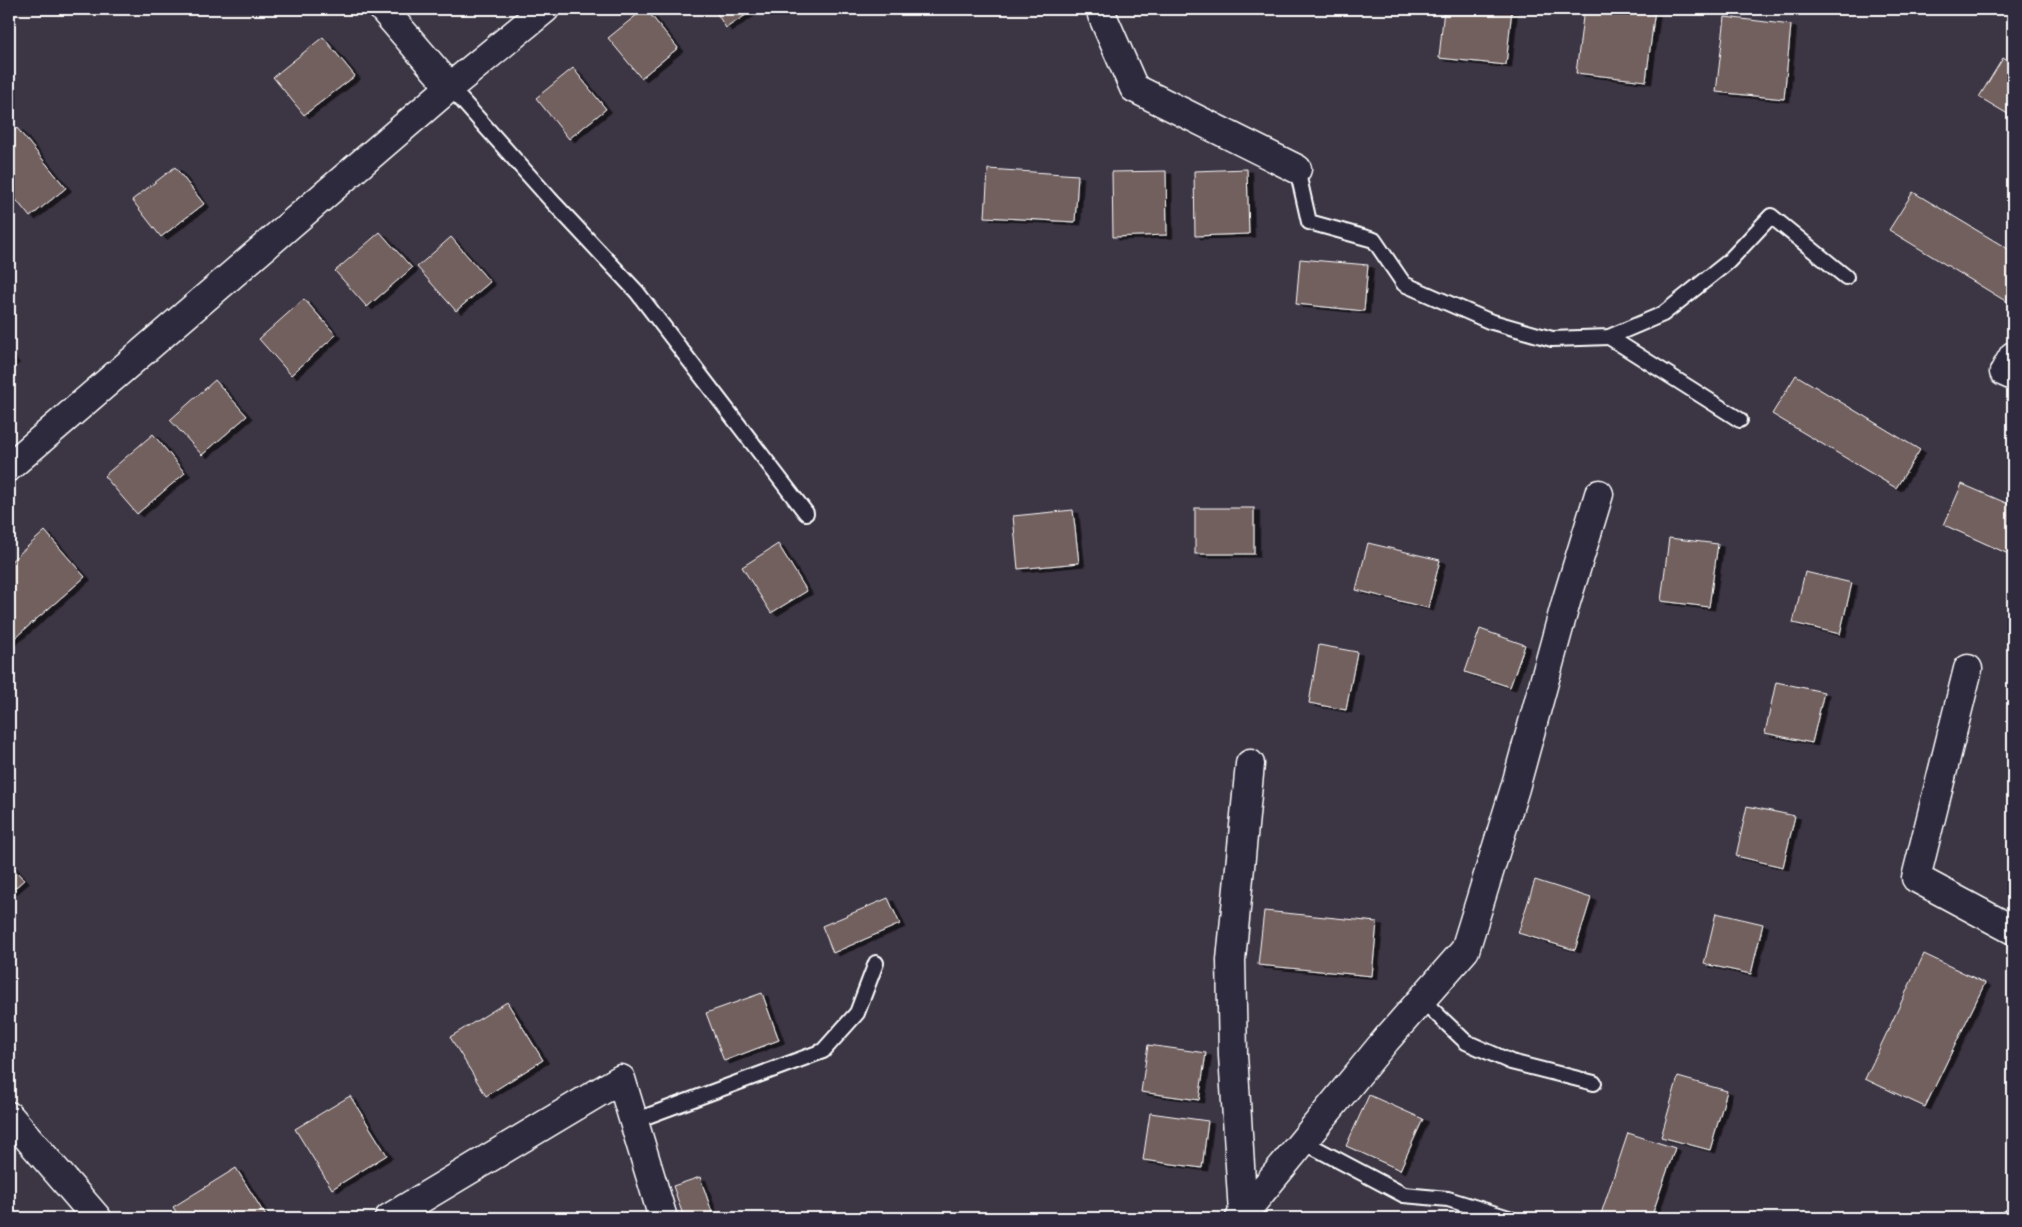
<svg xmlns="http://www.w3.org/2000/svg" width="2022" height="1227" font-family="Itim,sans-serif">
<style>
.building{fill:#72605f;stroke:#fff;filter:url(#shadow)}
.lines{fill:none;stroke-linecap:round;stroke-linejoin:round}
.service-casing{stroke:#fff;stroke-width:18}
.minor-casing{stroke:#fff;stroke-width:31}
.service{stroke:#2f2a3d;stroke-width:14}
.minor{stroke:#2f2a3d;stroke-width:28}
</style>
<defs>
<filter id="shadow"><feDropShadow dx="5.5" dy="3" stdDeviation="0" flood-color="#0009"/></filter>
</defs>
<rect width="100%" height="100%" fill="#3c3544"/>
<filter id="ink" filterUnits="userSpaceOnUse"><feTurbulence type="fractalNoise" baseFrequency=".02" numOctaves="2"/><feDisplacementMap in="SourceGraphic" scale="10" xChannelSelector="R" yChannelSelector="G"/><feConvolveMatrix kernelMatrix="1 2 1 2 8 2 1 2 1" color-interpolation-filters="sRGB"/></filter>
<g filter="url(#ink)">
<g class="building">
<path d="M 644,9 L 646,9 L 678,48 L 641,78 L 608,38 Z"/>
<path d="M 714,9 L 755,9 L 726,28 Z"/>
<path d="M 1444,9 L 1512,9 L 1506,65 L 1439,58 Z"/>
<path d="M 1584,9 L 1655,9 L 1646,81 L 1576,73 Z"/>
<path d="M 1725,17 L 1791,25 L 1784,99 L 1716,92 Z"/>
<path d="M 323,37 L 355,76 L 304,115 L 273,77 Z"/>
<path d="M 2003,58 L 2013,64 L 2013,117 L 1979,97 Z"/>
<path d="M 573,68 L 606,109 L 569,139 L 536,98 Z"/>
<path d="M 17,128 L 66,188 L 30,217 L 9,191 L 9,135 Z"/>
<path d="M 175,167 L 204,204 L 161,237 L 132,200 Z"/>
<path d="M 988,169 L 1078,175 L 1075,222 L 985,217 Z"/>
<path d="M 1247,169 L 1249,234 L 1195,236 L 1194,171 Z"/>
<path d="M 1166,171 L 1167,235 L 1113,237 L 1112,172 Z"/>
<path d="M 1913,192 L 2013,252 L 2012,305 L 1889,230 Z"/>
<path d="M 380,232 L 412,268 L 367,307 L 335,271 Z"/>
<path d="M 451,237 L 490,282 L 456,311 L 417,267 Z"/>
<path d="M 1300,259 L 1368,265 L 1364,311 L 1296,304 Z"/>
<path d="M 304,299 L 336,335 L 291,375 L 259,339 Z"/>
<path d="M 9,354 L 14,360 L 9,364 Z"/>
<path d="M 1796,375 L 1920,450 L 1896,488 L 1772,414 Z"/>
<path d="M 215,380 L 247,416 L 202,455 L 170,420 Z"/>
<path d="M 153,434 L 185,473 L 137,514 L 104,476 Z"/>
<path d="M 1962,484 L 2013,506 L 2013,556 L 1944,525 Z"/>
<rect x="1195" y="508" width="59" height="46"/>
<path d="M 1073,510 L 1079,563 L 1018,569 L 1013,516 Z"/>
<path d="M 45,531 L 85,577 L 9,643 L 9,563 Z"/>
<path d="M 1669,538 L 1718,544 L 1709,607 L 1661,601 Z"/>
<path d="M 1368,543 L 1440,560 L 1428,608 L 1356,590 Z"/>
<path d="M 778,544 L 807,591 L 771,613 L 742,567 Z"/>
<path d="M 1805,572 L 1852,583 L 1840,634 L 1793,623 Z"/>
<path d="M 1480,629 L 1525,645 L 1510,687 L 1465,672 Z"/>
<path d="M 1319,645 L 1357,652 L 1346,710 L 1309,703 Z"/>
<path d="M 1776,682 L 1824,692 L 1812,743 L 1765,733 Z"/>
<path d="M 1747,806 L 1795,816 L 1783,867 L 1736,856 Z"/>
<path d="M 9,863 L 24,880 L 9,893 Z"/>
<path d="M 1535,880 L 1591,898 L 1575,950 L 1518,933 Z"/>
<path d="M 888,898 L 900,924 L 833,953 L 822,926 Z"/>
<path d="M 1264,911 L 1377,922 L 1372,976 L 1258,965 Z"/>
<path d="M 1716,913 L 1763,924 L 1751,974 L 1704,964 Z"/>
<path d="M 1924,954 L 1985,983 L 1925,1107 L 1865,1079 Z"/>
<path d="M 762,993 L 779,1040 L 724,1061 L 706,1013 Z"/>
<path d="M 507,1002 L 543,1060 L 486,1096 L 450,1037 Z"/>
<path d="M 1148,1045 L 1206,1053 L 1199,1100 L 1141,1092 Z"/>
<path d="M 1678,1077 L 1727,1091 L 1710,1150 L 1661,1137 Z"/>
<path d="M 1369,1095 L 1423,1119 L 1400,1170 L 1346,1146 Z"/>
<path d="M 350,1096 L 387,1155 L 332,1189 L 295,1129 Z"/>
<path d="M 1150,1113 L 1208,1121 L 1202,1168 L 1143,1160 Z"/>
<path d="M 1628,1133 L 1675,1148 L 1651,1218 L 1615,1218 L 1601,1214 Z"/>
<path d="M 236,1168 L 267,1218 L 180,1218 L 173,1207 Z"/>
<path d="M 700,1177 L 714,1218 L 684,1218 L 673,1186 Z"/>
</g>
<g class="lines">
<defs>
<g id="service">
<path d="M 450,87 L 550,199 L 637,292 L 806,513"/>
<path d="M 1297,169 L 1309,222 L 1374,240 L 1404,284 L 1489,321 L 1552,339 L 1609,337 L 1663,314 L 1728,262 L 1771,216 L 1846,277"/>
<path d="M 1609,337 L 1740,420"/>
<path d="M 1421,999 L 1466,1042 L 1511,1062 L 1594,1083"/>
<path d="M 634,1121 L 823,1051 L 857,1013 L 876,963"/>
<path d="M 1302,1141 L 1404,1195 L 1448,1199 L 1509,1218"/>
<path d="M 2009,1218 L 2013,1215"/>
</g>
<g id="minor">
<path d="M 383,9 L 450,87"/>
<path d="M 1102,9 L 1102,15 L 1134,88 L 1297,169"/>
<path d="M 2013,356 L 2004,372 L 2013,376"/>
<path d="M 9,467 L 450,87 L 545,9"/>
<path d="M 1968,669 L 1916,878 L 2013,930"/>
<path d="M 9,1116 L 97,1218"/>
<path d="M 1243,1213 L 1233,1055 L 1231,960 L 1250,764"/>
<path d="M 389,1218 L 621,1079 L 663,1218"/>
<path d="M 1240,1218 L 1386,1040 L 1465,950 L 1515,788 L 1566,602 L 1599,494"/>
</g>
</defs>
<use href="#service" class="service-casing"/>
<use href="#minor" class="minor-casing"/>
<use href="#service" class="service"/>
<use href="#minor" class="minor"/>
</g>
</g>
<rect width="2022" height="1227" fill="none" stroke="#2f2a3d" stroke-width="30"/>
<rect x="15" y="15" width="1992" height="1197" fill="none" stroke="#fff" stroke-width="2" filter="url(#ink)"/>
</svg>
